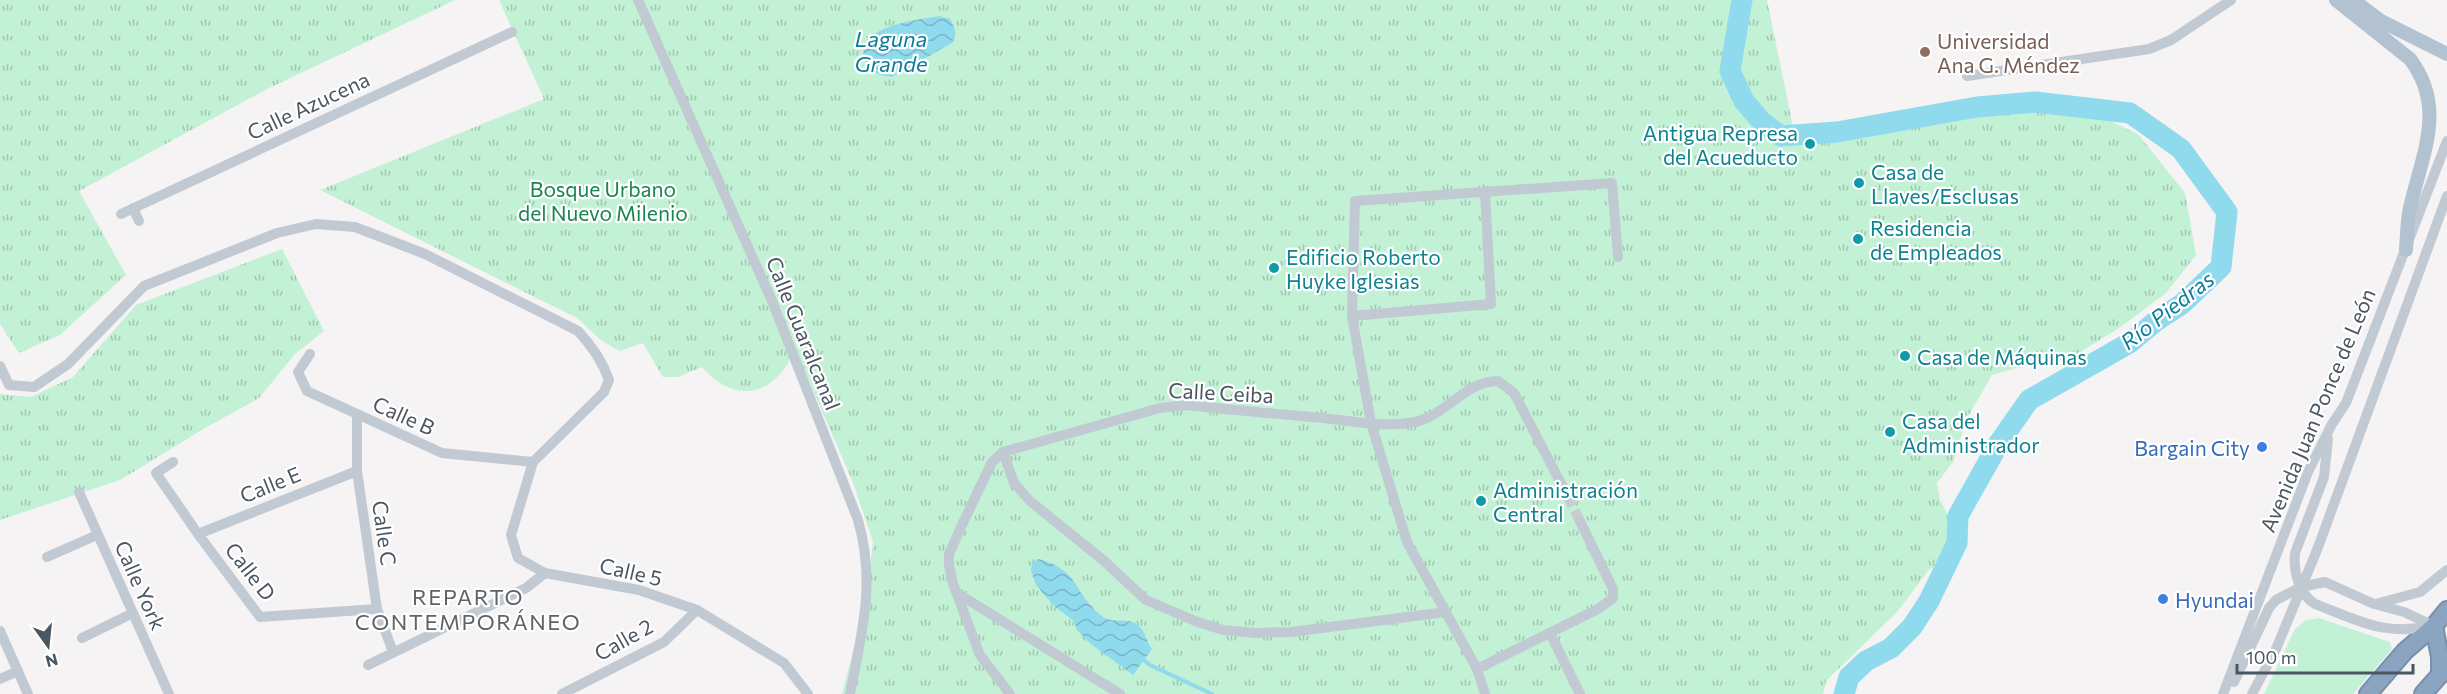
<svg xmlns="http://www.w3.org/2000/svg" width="2447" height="694" font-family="Commissioner,sans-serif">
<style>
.grass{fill:#c3f1d5}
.park{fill:url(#park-tufts)}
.water{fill:url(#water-waves)}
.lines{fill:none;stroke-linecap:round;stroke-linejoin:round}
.stream{stroke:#90daee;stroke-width:4}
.river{stroke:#90daee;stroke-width:21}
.minor-tunnel{stroke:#caccce;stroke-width:10;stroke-dasharray:10 5;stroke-linecap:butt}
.highway-casing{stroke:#7690ad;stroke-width:20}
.minor{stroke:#c1cad2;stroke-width:10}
.major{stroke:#b3c2d1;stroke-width:14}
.highway{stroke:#8ba5c1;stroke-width:16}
.education-dot{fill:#8d6e63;stroke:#fff;stroke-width:2}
.culture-dot{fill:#0f9aa8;stroke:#fff;stroke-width:2}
.shop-dot{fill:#3f7fe0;stroke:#fff;stroke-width:2}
.labels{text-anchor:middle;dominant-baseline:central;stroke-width:4.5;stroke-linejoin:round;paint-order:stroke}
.education-label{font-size:21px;fill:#785e54;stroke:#fff;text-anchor:start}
.street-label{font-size:21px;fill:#4a5661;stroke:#fff}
.culture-label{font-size:21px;fill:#0d838f;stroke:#fff;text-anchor:start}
.park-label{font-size:21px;fill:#17864f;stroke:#fff}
.shop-label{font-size:21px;fill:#366cbe;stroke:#fff;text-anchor:end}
.water-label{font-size:22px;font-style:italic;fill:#0c7c9b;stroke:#fff}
.neighbourhood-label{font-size:22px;letter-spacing:1.5px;fill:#5f6368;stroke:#fff}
</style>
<defs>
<pattern id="park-tufts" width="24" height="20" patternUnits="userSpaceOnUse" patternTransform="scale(1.5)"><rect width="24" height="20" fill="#c3f1d5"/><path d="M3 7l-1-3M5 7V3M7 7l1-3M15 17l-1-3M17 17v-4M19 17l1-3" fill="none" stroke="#a0c6b0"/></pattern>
<pattern id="water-waves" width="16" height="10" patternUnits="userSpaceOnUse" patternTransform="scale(1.5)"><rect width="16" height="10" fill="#90daee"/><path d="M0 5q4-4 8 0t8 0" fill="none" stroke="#78b4c4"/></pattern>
</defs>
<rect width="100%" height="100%" fill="#f5f3f3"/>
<path class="grass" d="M 2319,618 L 2390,642 L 2392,649 L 2353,694 L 2264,694 L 2295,629 L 2306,620 Z"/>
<g class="park">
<path d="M 0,0 L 455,0 L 267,89 L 79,191 L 126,275 L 60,335 L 19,353 L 0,324 Z"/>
<path d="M 499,0 L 1767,0 L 1794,132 L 1809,133 L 1979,103 L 2067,101 L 2138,134 L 2185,193 L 2196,255 L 2166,293 L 2122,326 L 2068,360 L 2019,367 L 1992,375 L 1967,418 L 1953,462 L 1937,483 L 1940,500 L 1964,545 L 1928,571 L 1897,612 L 1826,681 L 1823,694 L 842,694 L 866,602 L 873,542 L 852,480 L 795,349 C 776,396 736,406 702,367 L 678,377 L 663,377 L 643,343 L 620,351 L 602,341 L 577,318 L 320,190 L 544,99 Z"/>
<path d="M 282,249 L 324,331 L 295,354 L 259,398 L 205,428 L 120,480 L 0,520 L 0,394 L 31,397 L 73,377 L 136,305 Z"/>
</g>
<g class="water">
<path d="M 939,16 L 950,19 C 955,28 958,34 952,43 L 892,77 C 882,76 874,74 868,65 C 845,27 918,20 939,16 Z"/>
<path d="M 1039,559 C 1082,571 1073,595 1103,617 C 1115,625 1130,615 1141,628 C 1146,634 1147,643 1152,649 L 1133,675 L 1091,644 L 1077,630 L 1074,621 L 1054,606 L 1036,585 L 1031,571 L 1032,563 Z"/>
</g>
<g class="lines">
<path class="stream" d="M 1144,660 L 1150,665 L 1212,694"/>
<path class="river" d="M 1742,0 L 1730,71 L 1744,101 L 1762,122 L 1781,136 L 1837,132 L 1977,107 L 2035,102 L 2130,113 L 2181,149 L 2227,212 L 2221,267 L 2182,304 L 2156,321 L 2131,342 L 2029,400 L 1999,443 L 1958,516 L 1957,543 L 1929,601 L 1912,627 L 1891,648 L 1866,661 L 1849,677 L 1844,694"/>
<path class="minor-tunnel" d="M 1568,497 L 1580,521"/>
<defs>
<g id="highway">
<path d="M 2434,626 L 2440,657 L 2440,675"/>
<path d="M 2368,694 L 2405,651 L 2434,626 L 2447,610"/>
<path d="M 2423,694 L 2446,668"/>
</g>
</defs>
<use href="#highway" class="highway-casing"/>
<g class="minor">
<path d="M 638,0 L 772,301 L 858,520 C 876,584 862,631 850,694"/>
<path d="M 1967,76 L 2149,49 L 2171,40 L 2231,0"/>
<path d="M 133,208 L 139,221"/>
<path d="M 121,214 L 512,32"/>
<path d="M 1352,316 L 1491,304 L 1485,191"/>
<path d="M 310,354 L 298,372 L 307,391 L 442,453 L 533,462"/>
<path d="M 0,366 L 9,385 L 34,387 L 68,364 L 144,286 L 277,233 L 316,224 L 355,227 L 425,254 L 578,331 C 591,345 603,362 609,380 L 604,392 L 533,462 L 511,535 L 518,558 L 545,573 L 639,590 L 697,610 L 784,663 L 808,694"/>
<path d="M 357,416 L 357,471 L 377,609 L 393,652"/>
<path d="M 2328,439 L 2324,477 L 2295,553 C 2293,571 2299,594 2315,604 C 2360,621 2383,636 2432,626"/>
<path d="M 1003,452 L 1014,483 L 1030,501 L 1103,560 L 1146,600 L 1195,621 L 1223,630 L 1256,633 L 1291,632 L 1446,612"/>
<path d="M 173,462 L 156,473 L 198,534 L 260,617 L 377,609"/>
<path d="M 79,492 L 169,694"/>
<path d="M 198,534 L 357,471"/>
<path d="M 47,557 L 97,535"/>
<path d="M 957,593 L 1120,694"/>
<path d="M 2379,603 L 2420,592 L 2447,570"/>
<path d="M 0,631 L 28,694"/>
<path d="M 1550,633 L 1580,694"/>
<path d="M 82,638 L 133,613"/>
<path d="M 368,665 L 526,588 L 545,573"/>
<path d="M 1477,669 L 1598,609 L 1613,598 L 1613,589 L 1580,521"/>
<path d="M 0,679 L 18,671"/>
<path d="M 2234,682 L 2269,608 L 2276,600 L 2301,587 L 2325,582 L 2374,604 L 2404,612 L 2434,626"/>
<path d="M 562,694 L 664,642 L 697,610"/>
<path d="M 1010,694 L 980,655 L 953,584 L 949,565 L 949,554 L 962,525 L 992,462 L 1003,452 L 1160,408 L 1186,405 C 1231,410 1277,414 1323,418 C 1351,421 1381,427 1409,423 C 1445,419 1463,381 1498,381 L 1514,393 L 1568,497"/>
<path d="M 1485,694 L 1477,669 L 1407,542 L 1371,423 L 1352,316 L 1355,201 L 1612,183 L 1618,257"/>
<path d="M 2223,694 L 2308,472 L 2332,424 L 2346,403 L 2447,141"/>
<path d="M 2252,694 L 2276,649 L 2317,550 L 2447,196"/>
</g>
<g class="major">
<path d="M 2336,0 L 2410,59 C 2447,108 2422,154 2410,208 C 2407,221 2407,236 2406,250"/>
<path d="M 2353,0 L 2381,21 L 2447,54"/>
</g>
<use href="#highway" class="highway"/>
</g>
<circle class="education-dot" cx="1925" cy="52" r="6"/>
<g class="culture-dot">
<circle cx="1810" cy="144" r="6"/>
<circle cx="1859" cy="183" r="6"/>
<circle cx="1858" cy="239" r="6"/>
<circle cx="1274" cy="268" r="6"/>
<circle cx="1905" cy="356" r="6"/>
<circle cx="1890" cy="432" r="6"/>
<circle cx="1481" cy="501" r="6"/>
</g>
<g class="shop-dot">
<circle cx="2262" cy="447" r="6"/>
<circle cx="2163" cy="599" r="6"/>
</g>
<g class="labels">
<g class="education-label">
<text x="1937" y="40">Universidad<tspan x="1937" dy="24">Ana G. Méndez</tspan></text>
</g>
<g class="street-label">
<text transform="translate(308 105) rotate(-25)">Calle Azucena</text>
<text transform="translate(804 333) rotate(68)">Calle Guaralcanal</text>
<text transform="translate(1221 392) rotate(3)">Calle Ceiba</text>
<text transform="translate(2317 410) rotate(-67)">Avenida Juan Ponce de León</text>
<text transform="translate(404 415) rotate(24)">Calle B</text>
<text transform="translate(270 484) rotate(-22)">Calle E</text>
<text transform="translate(385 533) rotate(82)">Calle C</text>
<text transform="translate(251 571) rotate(52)">Calle D</text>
<text transform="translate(631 571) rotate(13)">Calle 5</text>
<text transform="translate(141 585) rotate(66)">Calle York</text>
<text transform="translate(623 639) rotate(-29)">Calle 2</text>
</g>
<g class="culture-label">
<text x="1798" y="132" text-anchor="end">Antigua Represa<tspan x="1798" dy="24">del Acueducto</tspan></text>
<text x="1871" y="171">Casa de<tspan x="1871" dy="24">Llaves/Esclusas</tspan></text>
<text x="1870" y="227">Residencia<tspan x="1870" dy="24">de Empleados</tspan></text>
<text x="1286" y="256">Edificio Roberto<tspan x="1286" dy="24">Huyke Iglesias</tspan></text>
<text x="1917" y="356">Casa de Máquinas</text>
<text x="1902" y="420">Casa del<tspan x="1902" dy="24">Administrador</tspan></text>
<text x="1493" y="489">Administración<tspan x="1493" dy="24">Central</tspan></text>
</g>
<g class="park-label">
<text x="603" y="188">Bosque Urbano<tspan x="603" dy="24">del Nuevo Milenio</tspan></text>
</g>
<g class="shop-label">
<text x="2250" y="447">Bargain City</text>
<text x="2175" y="599" text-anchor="start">Hyundai</text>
</g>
<g class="water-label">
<text x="891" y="38">Laguna<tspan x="891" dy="25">Grande</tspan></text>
<text transform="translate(2167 310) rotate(-38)">Río Piedras</text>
</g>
<g class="neighbourhood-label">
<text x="468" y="596">REPARTO<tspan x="468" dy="25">CONTEMPORÁNEO</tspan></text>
</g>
</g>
<g transform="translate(48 646) rotate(165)" stroke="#ffffff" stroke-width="4.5" paint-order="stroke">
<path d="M0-4.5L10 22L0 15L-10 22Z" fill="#4a5661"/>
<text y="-9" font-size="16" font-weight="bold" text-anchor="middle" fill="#4a5661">N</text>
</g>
<path d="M2237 664v9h176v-9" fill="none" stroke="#4a5661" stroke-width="3"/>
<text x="2246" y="664" font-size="18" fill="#4a5661" stroke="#ffffff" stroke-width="4.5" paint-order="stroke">100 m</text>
</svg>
